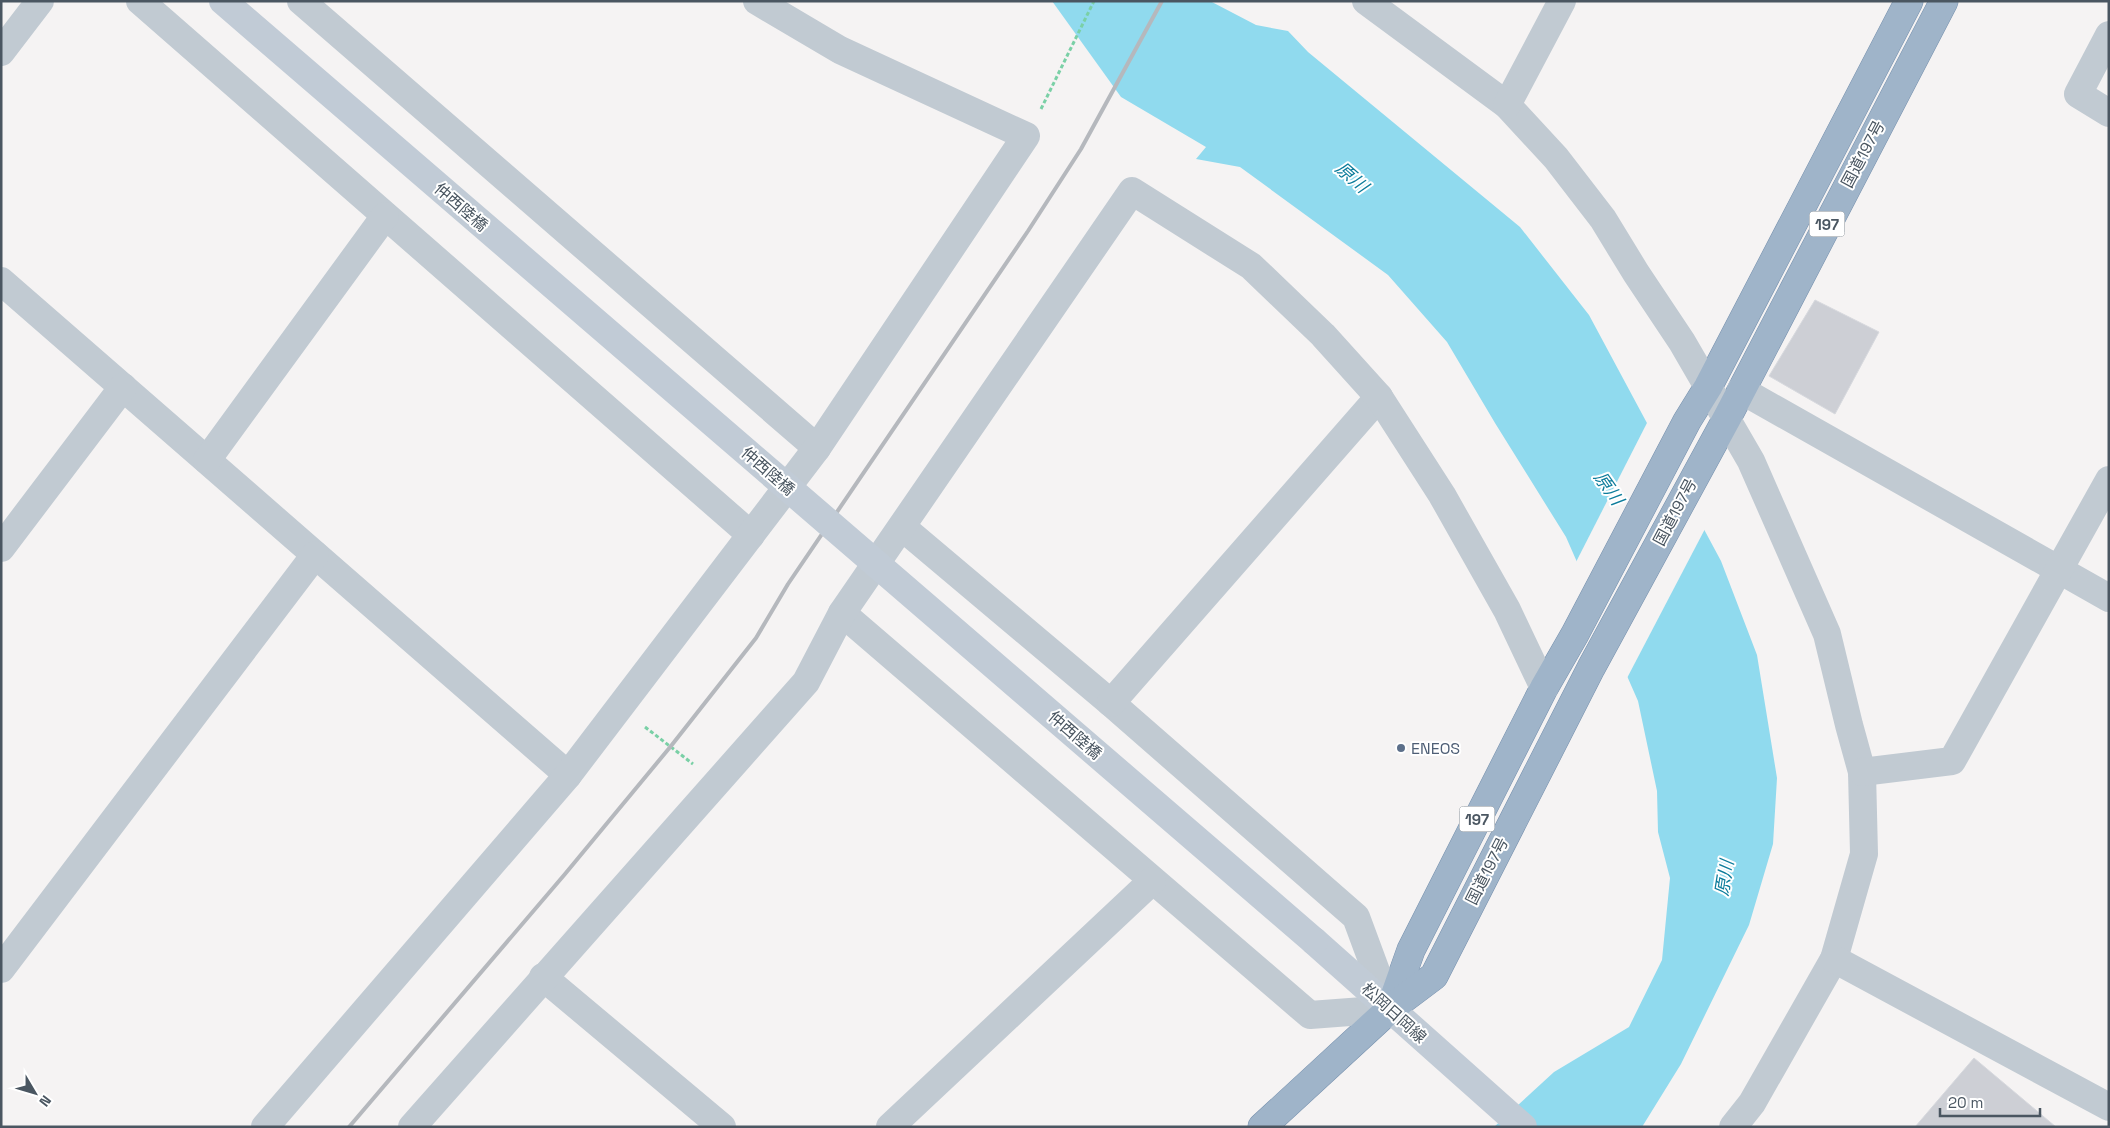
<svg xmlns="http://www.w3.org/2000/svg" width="2110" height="1128" font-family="'Space Grotesk','Noto Sans JP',sans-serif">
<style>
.water{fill:#90daee}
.pier{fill:#f5f3f3}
.building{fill:#cdcfd5;stroke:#d7d9de}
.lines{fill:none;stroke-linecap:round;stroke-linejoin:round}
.trunk-casing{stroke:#7690ad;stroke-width:29}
.path{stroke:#7ad0a6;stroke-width:3;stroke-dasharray:4 2.5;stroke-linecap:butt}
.minor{stroke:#c1cad2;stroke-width:28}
.tertiary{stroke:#c1cad2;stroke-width:28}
.secondary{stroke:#c1cbd6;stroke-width:28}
.trunk{stroke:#9fb4c9;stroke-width:28}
.rail{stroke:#b5b8bd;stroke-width:4}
.secondary-bridge{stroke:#c1cbd6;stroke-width:28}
.service-dot{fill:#5c6f8a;stroke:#fff;stroke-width:2}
.labels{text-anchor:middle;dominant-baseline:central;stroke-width:4;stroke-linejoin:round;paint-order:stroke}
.shield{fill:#fff;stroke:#808990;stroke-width:1}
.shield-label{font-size:15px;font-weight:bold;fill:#4a5661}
.street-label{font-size:16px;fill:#4a5661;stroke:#fff}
.service-label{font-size:16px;fill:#4e5e75;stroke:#fff;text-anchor:start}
.water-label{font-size:18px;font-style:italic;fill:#0c7c9b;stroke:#fff}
</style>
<rect width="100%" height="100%" fill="#f5f3f3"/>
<path class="water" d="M 1052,1 L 1210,1 L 1256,25 L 1288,31 L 1308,52 L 1520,227 L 1589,315 L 1721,561 L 1757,655 L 1777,778 L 1773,844 L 1749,925 L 1681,1064 L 1642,1127 L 1494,1127 L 1554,1072 L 1629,1027 L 1662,960 L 1670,878 L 1658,832 L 1657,791 L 1638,701 L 1566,537 L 1495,423 L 1447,342 L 1388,275 L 1240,167 L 1196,159 L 1206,147 L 1121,97 Z"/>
<path class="pier" d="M 1649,419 L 1706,527 L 1626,680 L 1575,564 Z"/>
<g class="building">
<path d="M 1815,300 L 1879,332 L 1835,414 L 1769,376 Z"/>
<path d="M 1974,1058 L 2056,1127 L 1915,1127 Z"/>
</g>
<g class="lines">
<defs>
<g id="trunk">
<path d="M 1390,1009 L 1411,950 L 1544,688 L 1575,634 L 1687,421 L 1708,387 L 1909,1"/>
<path d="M 1262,1127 L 1390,1009 L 1434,976 L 1591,668 L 1727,418 L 1944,1"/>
</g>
</defs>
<use href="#trunk" class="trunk-casing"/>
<g class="path">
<path d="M 1041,109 L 1094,1"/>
<path d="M 645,727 L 693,764"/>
</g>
<g class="minor">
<path d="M 140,1 L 751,535"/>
<path d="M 301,1 L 817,448"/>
<path d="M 1366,1 L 1507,105 L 1556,158 L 1603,219 L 1636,273 L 1682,342 L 1751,461 L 1827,634 L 1849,725 L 1862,772 L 1864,854 L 1834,959 L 1752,1103 L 1733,1127"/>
<path d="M 2109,35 L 2078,94 L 2109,113"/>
<path d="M 1,281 L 568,775"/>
<path d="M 1741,390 L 2109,598"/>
<path d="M 207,460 L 385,216"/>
<path d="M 1,548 L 123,387"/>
<path d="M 842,613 L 1310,1015 L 1390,1009 L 1356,917 L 1111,703 L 902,527"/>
<path d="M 1111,703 L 1379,397"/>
<path d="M 1862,772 L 1952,761 L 2109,480"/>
<path d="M 1834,959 L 2109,1107"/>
<path d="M 1,969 L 315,555"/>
<path d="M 543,977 L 722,1127"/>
<path d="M 265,1127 L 568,775 L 817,448 L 1026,136 L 840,50 L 757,1"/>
<path d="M 412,1127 L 806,682 L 842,613 L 1132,191 L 1251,266 L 1323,335 L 1379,397 L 1442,495 L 1507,610 L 1544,688"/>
<path d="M 890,1127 L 1152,881"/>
</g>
<g class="tertiary">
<path d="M 1,52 L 40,1"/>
<path d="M 1507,105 L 1562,1"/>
</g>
<path class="secondary" d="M 1314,941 L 1523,1127"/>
<use href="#trunk" class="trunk"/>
<path class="rail" d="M 349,1127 L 565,874 L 671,746 L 756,638 L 788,584 L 1028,231 L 1081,149 L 1162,1"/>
<path class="secondary-bridge" d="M 223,1 L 1314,941"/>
</g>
<circle class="service-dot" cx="1401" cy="748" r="5"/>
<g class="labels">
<g class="shield">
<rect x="1809.5" y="211.5" width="35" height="25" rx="4"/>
<rect x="1459.5" y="806.5" width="35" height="25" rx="4"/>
</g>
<g class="shield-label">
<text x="1827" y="224">197</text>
<text x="1477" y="819">197</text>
</g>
<g class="street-label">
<text transform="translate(1863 154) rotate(-62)">国道197号</text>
<text transform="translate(461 207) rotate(41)">仲西陸橋</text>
<text transform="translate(768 471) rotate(41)">仲西陸橋</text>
<text transform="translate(1675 512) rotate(-62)">国道197号</text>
<text transform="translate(1075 735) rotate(41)">仲西陸橋</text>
<text transform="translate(1487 871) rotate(-63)">国道197号</text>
<text transform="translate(1394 1013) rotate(42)">松岡日岡線</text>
</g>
<g class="service-label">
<text x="1411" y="748">ENEOS</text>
</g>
<g class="water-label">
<text transform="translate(1352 177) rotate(41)">原川</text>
<text transform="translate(1609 488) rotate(55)">原川</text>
<text transform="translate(1724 878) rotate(-81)">原川</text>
</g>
</g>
<rect width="2110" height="1128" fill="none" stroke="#4a5661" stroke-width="5"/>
<g transform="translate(35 1093) rotate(128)" stroke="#ffffff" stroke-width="4" paint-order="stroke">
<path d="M0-4L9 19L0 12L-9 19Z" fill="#4a5661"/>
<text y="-8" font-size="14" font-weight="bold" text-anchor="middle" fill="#4a5661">N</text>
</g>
<path d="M1940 1108v8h100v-8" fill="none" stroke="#4a5661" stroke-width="2.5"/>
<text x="1948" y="1108" font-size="15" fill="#4a5661" stroke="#ffffff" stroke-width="4" paint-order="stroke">20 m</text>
</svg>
